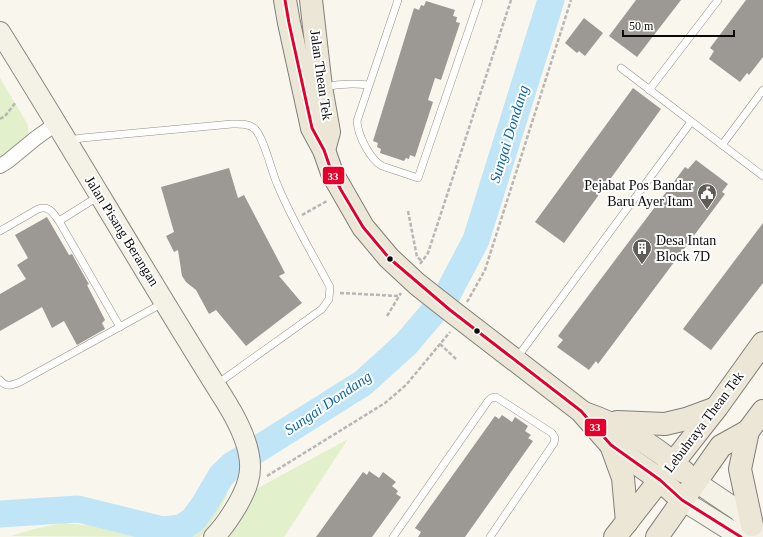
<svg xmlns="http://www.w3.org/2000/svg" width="763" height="537" font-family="'Times New Roman',serif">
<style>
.green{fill:#e2f0cb}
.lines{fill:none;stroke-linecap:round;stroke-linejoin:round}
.river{stroke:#c0e5f7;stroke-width:27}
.building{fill:#9c9893}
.lane-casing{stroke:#92908c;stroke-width:8}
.street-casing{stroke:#92908c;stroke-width:16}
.secondary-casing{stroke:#888783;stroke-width:22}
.primary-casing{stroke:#7f7e7a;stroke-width:24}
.path{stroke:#b7b6b5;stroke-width:2.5;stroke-dasharray:4 2;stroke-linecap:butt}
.lane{stroke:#fefefc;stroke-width:7}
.street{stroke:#fefefc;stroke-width:14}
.secondary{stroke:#f4f2e7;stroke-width:20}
.primary{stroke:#ebe6d6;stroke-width:22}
.bus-1-casing{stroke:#fff;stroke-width:6}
.bus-1{stroke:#e4002b;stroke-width:3}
.bus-dot{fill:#0a0a0a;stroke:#fff;stroke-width:1.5}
.labels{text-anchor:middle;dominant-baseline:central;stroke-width:4;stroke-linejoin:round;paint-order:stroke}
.street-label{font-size:14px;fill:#0a0a0a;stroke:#fff}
.poi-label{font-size:14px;fill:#0a0a0a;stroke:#fff;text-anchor:end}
.water-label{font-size:15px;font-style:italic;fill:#0c66a3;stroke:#fff}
.line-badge{stroke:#fff;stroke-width:1.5}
.badge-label{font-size:11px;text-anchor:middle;font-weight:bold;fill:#fff}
</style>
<rect width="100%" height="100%" fill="#f9f6ed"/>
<g class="green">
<path d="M 0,78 L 28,125 L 28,135 L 9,152 L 0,157 Z"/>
<path d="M 348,439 L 284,537 L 223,537 L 250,497 L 258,488 Z"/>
<path d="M 223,478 C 224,482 226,486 227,491 C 228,502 207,528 200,537 L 181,537 L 189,535 L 206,511 Z"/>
<path d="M 62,523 L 93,526 L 126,535 L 163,537 L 11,536 L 34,529 Z"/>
</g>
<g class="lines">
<path class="river" d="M 0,514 L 78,509 L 163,530 L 181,528 L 193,520 L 204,505 L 221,476 L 231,466 L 363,383 L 406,344 L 446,297 L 476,240 L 551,0"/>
</g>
<g class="building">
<path d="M 636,0 L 681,0 L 637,57 L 609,36 Z"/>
<path d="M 746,0 L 763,0 L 763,57 L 749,75 L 747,73 L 740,82 L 709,59 L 714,51 L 710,48 Z"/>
<path d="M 426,1 L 455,10 L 453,16 L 457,17 L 456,22 L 460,23 L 441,80 L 435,78 L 428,100 L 433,102 L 415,157 L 410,155 L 409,159 L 406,158 L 404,161 L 380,153 L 381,149 L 377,147 L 378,143 L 373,141 L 414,8 L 419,10 L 421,5 L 424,6 Z"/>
<path d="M 584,18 L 603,33 L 585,56 L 579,51 L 577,53 L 565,43 Z"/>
<path d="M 633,88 L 661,109 L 564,243 L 535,222 Z"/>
<path d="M 696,160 L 728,184 L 722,192 L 725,194 L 598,364 L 596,361 L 589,370 L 557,347 L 563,340 L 558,336 L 685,167 L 688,169 Z"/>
<path d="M 229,168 L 238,198 L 244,195 L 285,273 L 279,276 L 302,303 L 246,346 L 216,310 L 209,314 L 196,290 L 186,282 L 182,276 L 178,250 L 174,252 L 166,236 L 174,232 L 161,187 Z"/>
<path d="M 47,217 L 69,255 L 72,254 L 87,281 L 89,284 L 87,285 L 105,320 L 102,323 L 105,329 L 77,345 L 64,321 L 52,328 L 42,307 L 0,331 L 0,294 L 26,279 L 17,265 L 28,258 L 15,235 Z"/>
<path d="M 763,223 L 763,283 L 711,350 L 683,329 Z"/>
<path d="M 502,415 L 512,422 L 515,417 L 528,426 L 525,431 L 531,435 L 528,438 L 533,441 L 465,537 L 418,537 L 421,532 L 415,528 L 495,416 L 499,419 Z"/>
<path d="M 369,471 L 379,478 L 383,472 L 396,482 L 392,486 L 398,491 L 396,494 L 401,497 L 372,537 L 316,537 L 363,472 L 367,475 Z"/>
</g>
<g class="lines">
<defs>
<g id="lane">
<path d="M 398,0 L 357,121 C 358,136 370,159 382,166 L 418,178 L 479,0"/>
<path d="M 621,68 L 763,176"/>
<path d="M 323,87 C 338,84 353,83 368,85"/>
<path d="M 649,90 L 718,0"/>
<path d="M 70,140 L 82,138 L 232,124 C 240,124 248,123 255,129 C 265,140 271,171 278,186 C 292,220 312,253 330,287 L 329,299 L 322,309 L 217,384"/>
<path d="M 722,145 L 763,90"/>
<path d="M 59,221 L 99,196"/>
<path d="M 0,231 L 38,209 C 49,205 53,213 59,221 L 120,327"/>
<path d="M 516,359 L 691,122"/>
<path d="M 0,380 C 6,388 13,385 20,382 L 163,303"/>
<path d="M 393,537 L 488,401 L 491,398 L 496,397 L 552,433 L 555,438 L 554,443 L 490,537"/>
</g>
<path id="street" d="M 0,166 L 8,161 L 36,138 L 57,123"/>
<g id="secondary">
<path d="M 0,32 C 77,155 149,280 226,402 C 239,423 256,456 248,481 C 246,489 242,497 238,504 C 231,516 224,527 214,537"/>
<path d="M 696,482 L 739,511 L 761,537"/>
<path d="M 682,500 L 741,537"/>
</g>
<g id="primary">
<path d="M 285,0 L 289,23 L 312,128 L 324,150 L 332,173 L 363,227 L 389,258 L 417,284 L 450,310 L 581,411 L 611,445 L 660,480 L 682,500"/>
<path d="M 311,0 L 321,87 L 329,132 L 324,150"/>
<path d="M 584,413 C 622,426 654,445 684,472"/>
<path d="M 617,422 L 665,424 L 686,419 L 716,408"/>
<path d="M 748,431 L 740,469 L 752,525"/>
<path d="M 611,445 L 623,478 L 627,522"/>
<path d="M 615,537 L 717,407 L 763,343"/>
<path d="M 657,537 L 721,446 L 748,431 L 763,411"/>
</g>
</defs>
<use href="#lane" class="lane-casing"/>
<use href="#street" class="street-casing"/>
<use href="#secondary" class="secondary-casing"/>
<use href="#primary" class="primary-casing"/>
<g class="path">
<path d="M 0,119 L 5,116 L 16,102"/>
<path d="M 408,211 L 417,257 L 422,261"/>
<path d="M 302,215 L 327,201"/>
<path d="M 420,264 L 428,253 L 511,0"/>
<path d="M 340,293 L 399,296"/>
<path d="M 467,302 L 485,270 L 571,0"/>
<path d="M 387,316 L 401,293"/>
<path d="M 440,344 L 456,359"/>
<path d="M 267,476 L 385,403 L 406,385 L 450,332"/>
</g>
<use href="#lane" class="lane"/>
<use href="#street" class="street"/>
<use href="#secondary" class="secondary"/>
<use href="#primary" class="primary"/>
<defs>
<path id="bus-1" d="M 285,0 L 289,23 L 312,128 L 324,150 L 332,173 L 341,190 L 363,227 L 389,258 L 450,310 L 581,411 L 611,445 L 660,480 L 682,500 L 741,537"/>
</defs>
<use href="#bus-1" class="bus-1-casing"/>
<use href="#bus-1" class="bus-1"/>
</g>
<defs>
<symbol id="civic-pin" viewBox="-11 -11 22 30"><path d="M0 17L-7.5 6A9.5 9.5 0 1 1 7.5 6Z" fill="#5e5d59" stroke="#fff"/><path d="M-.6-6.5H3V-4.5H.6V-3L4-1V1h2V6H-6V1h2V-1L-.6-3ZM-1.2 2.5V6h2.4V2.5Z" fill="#fff"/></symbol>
<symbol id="building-pin" viewBox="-11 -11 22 30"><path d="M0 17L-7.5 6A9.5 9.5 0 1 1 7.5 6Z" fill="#5e5d59" stroke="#fff"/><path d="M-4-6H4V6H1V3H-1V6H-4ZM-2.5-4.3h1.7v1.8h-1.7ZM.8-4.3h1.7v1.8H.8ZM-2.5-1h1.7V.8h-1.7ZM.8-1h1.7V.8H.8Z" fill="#fff"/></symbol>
</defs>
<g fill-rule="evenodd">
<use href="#civic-pin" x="696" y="182" width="22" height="30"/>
<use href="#building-pin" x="631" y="237" width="22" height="30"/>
</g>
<g class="bus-dot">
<circle cx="390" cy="259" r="3.5"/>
<circle cx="477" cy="331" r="3.5"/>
</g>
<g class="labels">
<g class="street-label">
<text transform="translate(321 75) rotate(82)">Jalan Thean Tek</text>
<text transform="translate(122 231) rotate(58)">Jalan Pisang Berangan</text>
<text transform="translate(704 422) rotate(-53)">Lebuhraya Thean Tek</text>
</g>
<g class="poi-label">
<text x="693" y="185">Pejabat Pos Bandar<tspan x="693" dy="16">Baru Ayer Itam</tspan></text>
<text x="656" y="240" text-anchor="start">Desa Intan<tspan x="656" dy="16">Block 7D</tspan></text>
</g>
<g class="water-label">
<text transform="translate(509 134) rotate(-73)">Sungai Dondang</text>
<text transform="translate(328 403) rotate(-34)">Sungai Dondang</text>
</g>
</g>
<g class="line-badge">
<rect x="322" y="166" width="23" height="19" rx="4" fill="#e4002b"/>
<rect x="584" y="418" width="23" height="19" rx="4" fill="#e4002b"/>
</g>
<g class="badge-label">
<text x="333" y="180">33</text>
<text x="595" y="431">33</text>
</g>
<path d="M623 30v6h111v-6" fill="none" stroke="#0a0a0a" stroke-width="2"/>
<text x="629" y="30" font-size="12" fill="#0a0a0a" stroke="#ffffff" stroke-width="3" paint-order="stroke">50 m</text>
</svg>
